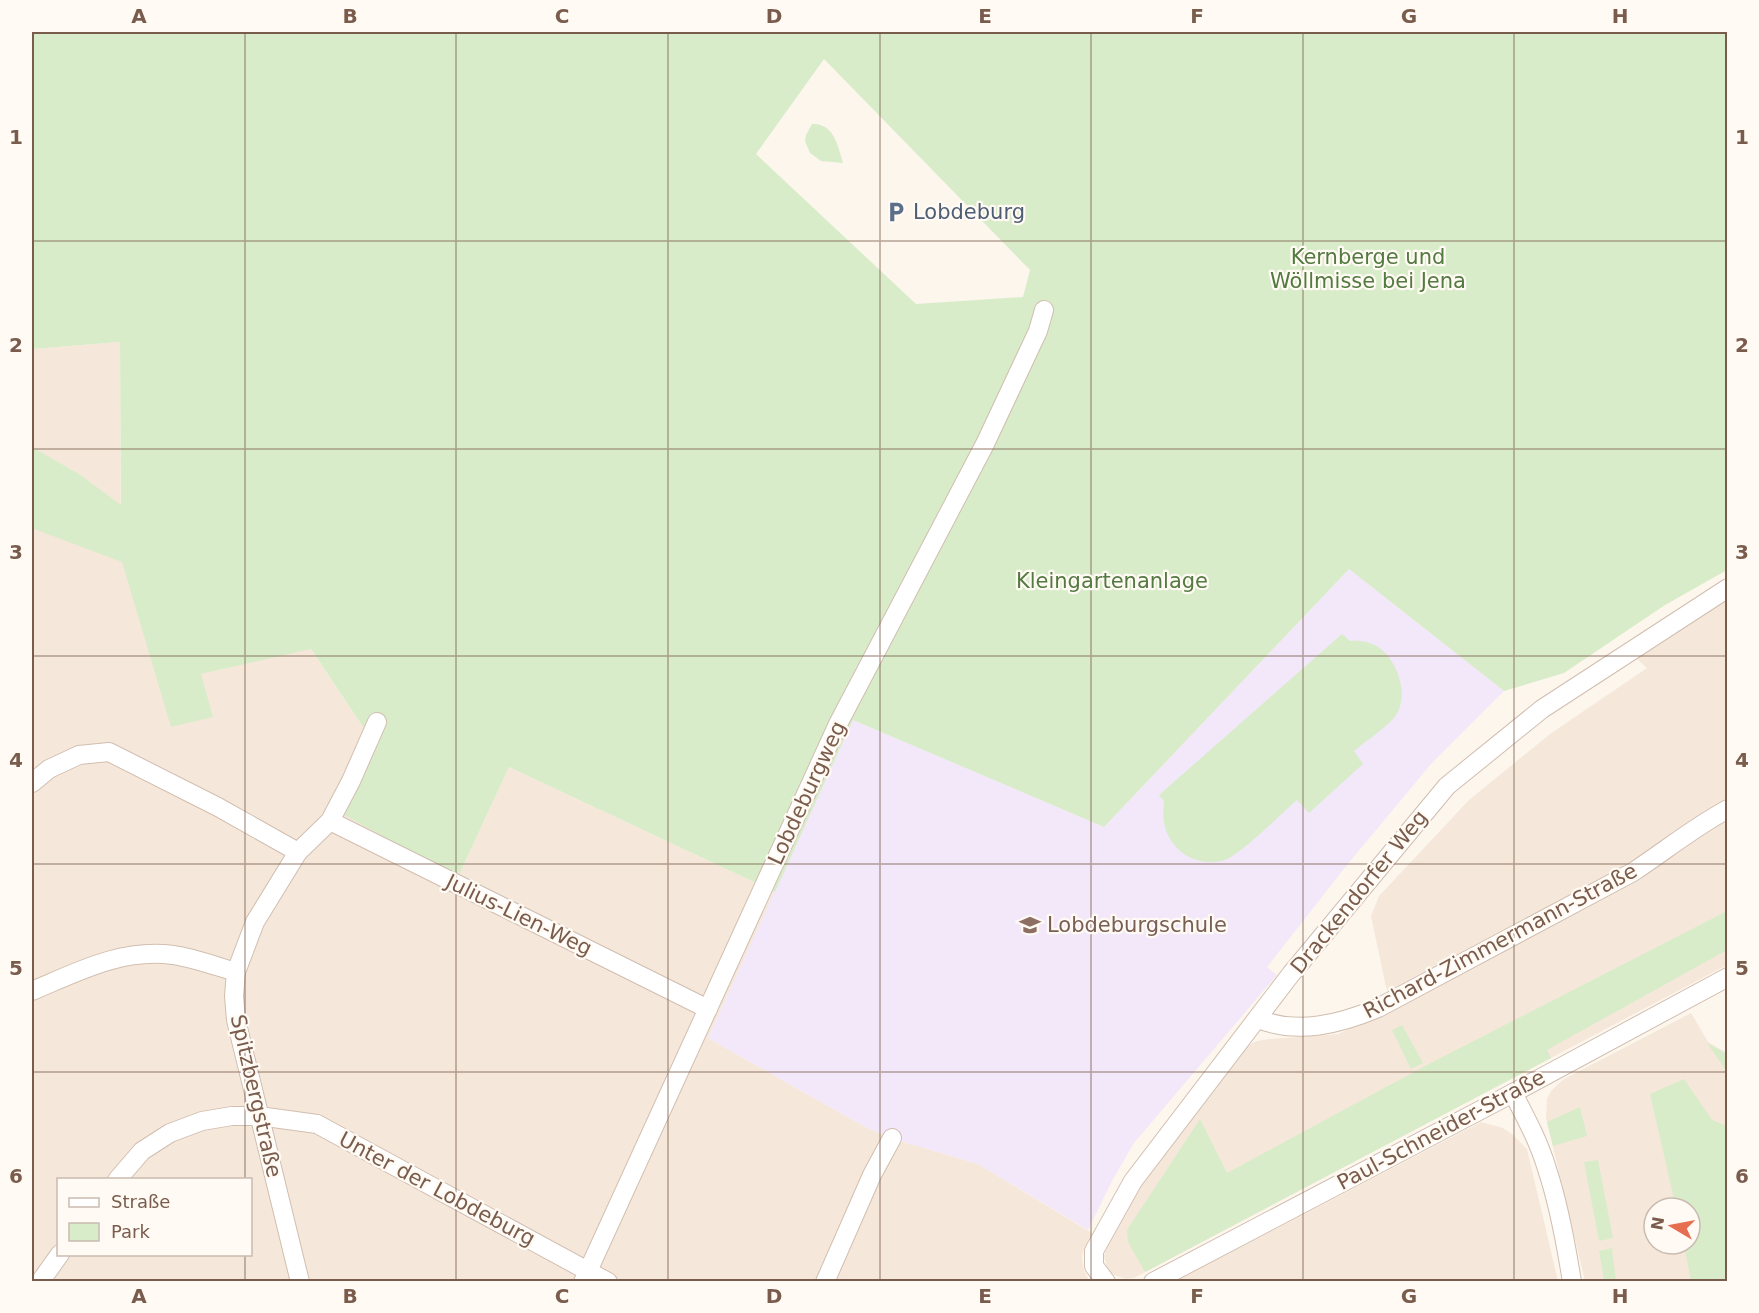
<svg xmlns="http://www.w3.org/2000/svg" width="1759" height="1313" font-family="'DejaVu Sans',sans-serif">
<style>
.residential{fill:#f5e8da;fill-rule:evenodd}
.education{fill:#f3e8fa}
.green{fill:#d8ecc9;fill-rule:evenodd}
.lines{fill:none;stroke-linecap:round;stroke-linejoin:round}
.street-casing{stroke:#d1beb0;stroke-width:20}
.street{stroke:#fff;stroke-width:18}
.grid{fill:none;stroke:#7a5c4d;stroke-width:1.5;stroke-opacity:0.55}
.labels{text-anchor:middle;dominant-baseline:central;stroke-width:4.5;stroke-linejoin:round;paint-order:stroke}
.service-label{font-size:21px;fill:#4e5e75;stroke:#fffaf3;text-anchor:start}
.park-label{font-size:21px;fill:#537a41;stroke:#fffaf3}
.street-label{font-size:21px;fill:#7a5c4d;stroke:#fffaf3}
.education-label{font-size:21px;fill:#785e54;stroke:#fffaf3;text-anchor:start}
.neatline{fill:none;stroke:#7a5c4d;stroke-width:2}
.grid-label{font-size:20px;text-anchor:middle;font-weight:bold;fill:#7a5c4d}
</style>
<rect width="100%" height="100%" fill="#fdf6ec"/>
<g class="residential">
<path d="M 120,342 L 121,553 L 176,680 L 310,648 L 375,745 L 458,877 L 509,767 L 775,892 L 708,1038 L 867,1128 L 897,1140 L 978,1164 L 1092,1233 L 1083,1252 L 1082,1259 L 1084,1270 L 1090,1282 L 32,1282 L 32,349 ZM 58,1180 L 250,1180 L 250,1254 L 58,1254 Z"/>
<path d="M 1727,600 L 1727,965 L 1134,1278 L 1126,1279 L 1111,1274 L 1107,1268 L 1104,1256 L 1109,1241 L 1127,1208 L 1146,1177 L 1247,1046 L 1257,1041 L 1269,1039 L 1338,1034 L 1394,1009 L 1386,987 L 1371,916 L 1379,896 L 1469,800 L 1550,734 L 1647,668 L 1635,657 Z"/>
<path d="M 1691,1013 L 1708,1042 L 1727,1053 L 1727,1281 L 1585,1281 L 1546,1118 L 1547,1099 L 1551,1091 L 1564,1079 ZM 1654,1208 L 1690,1208 L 1690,1244 L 1654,1244 Z"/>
<path d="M 1481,1122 L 1503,1128 L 1513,1135 L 1527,1149 L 1558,1281 L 1176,1281 Z"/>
</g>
<path class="education" d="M 1349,569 L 1504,691 L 1431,764 L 1347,865 L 1267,967 L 1277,975 L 1134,1143 L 1112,1181 L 1088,1230 L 978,1164 L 897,1140 L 867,1128 L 708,1038 L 853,720 L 1104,827 Z"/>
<g class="green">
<path d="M 32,32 L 1727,32 L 1727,570 L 1665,605 L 1564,673 L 1504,691 L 1349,569 L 1104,827 L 853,720 L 775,892 L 509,767 L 458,877 L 335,810 L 375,745 L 311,649 L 201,674 L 213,717 L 171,727 L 122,562 L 34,529 L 32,500 L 32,447 L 79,474 L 121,505 L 120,342 L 32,349 ZM 824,59 L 1030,270 L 1023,297 L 916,304 L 756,154 Z"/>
<path d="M 812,124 C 834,123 838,146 843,163 L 821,161 L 810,153 L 805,141 L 806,135 Z"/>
<path d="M 1342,634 L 1350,641 C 1361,640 1372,642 1381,649 C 1399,664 1410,698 1394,718 C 1383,730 1366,741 1354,751 L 1363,764 L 1309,813 L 1297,800 C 1281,814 1241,854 1225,860 C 1209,865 1189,861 1177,848 C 1164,834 1162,820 1164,801 L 1159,795 Z"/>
<path d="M 1727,911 L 1727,950 L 1547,1050 L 1551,1058 L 1145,1272 L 1128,1242 L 1127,1230 L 1200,1119 L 1227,1173 L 1425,1066 Z"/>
<path d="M 1402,1025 L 1423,1063 L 1411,1069 L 1392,1030 Z"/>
<path d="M 1707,1043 L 1727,1054 L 1727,1072 Z"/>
<path d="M 1684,1079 L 1712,1120 L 1727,1126 L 1727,1281 L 1691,1281 L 1684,1244 L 1690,1244 L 1690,1208 L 1676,1208 L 1650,1094 Z"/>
<path d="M 1580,1107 L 1587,1136 L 1553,1146 L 1547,1122 Z"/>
<path d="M 1598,1160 L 1613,1238 L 1599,1241 L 1584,1162 Z"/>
<path d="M 1612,1248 L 1616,1281 L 1604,1281 L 1599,1251 Z"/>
</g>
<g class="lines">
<defs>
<g id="street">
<path d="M 32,783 L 49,769 L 79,755 L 109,752 L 218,807 L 298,852"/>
<path d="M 330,821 L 708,1009"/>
<path d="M 32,991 C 77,972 122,948 173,955 C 194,958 215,966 236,972"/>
<path d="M 1258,1019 C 1298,1035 1340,1024 1378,1008 L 1633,872 C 1665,851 1694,827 1728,809"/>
<path d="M 1513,1093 C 1526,1118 1539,1142 1547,1169 C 1559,1205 1566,1244 1572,1282"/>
<path d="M 117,1180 L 142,1151 L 170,1133 L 202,1121 L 232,1116 L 259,1116 L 317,1124 L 608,1282"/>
<path d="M 40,1282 L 60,1254"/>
<path d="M 300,1282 L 236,1020 L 234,996 L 236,972 L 255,922 L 298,852 L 330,821 L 351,781 L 377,722"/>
<path d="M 583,1282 L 838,724 L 985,444 L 1038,331 L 1044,310"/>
<path d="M 825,1282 L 872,1175 L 892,1138"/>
<path d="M 1106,1282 L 1094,1266 L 1094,1251 L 1133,1181 L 1291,974 L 1447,786 L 1542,709 L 1728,588"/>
<path d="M 1153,1282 L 1513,1093 L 1728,977"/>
</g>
</defs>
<use href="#street" class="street-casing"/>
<use href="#street" class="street"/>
</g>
<path class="grid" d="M 245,32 L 245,1180M 456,32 L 456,1282M 668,32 L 668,1282M 880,32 L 880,1282M 1091,32 L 1091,1282M 1303,32 L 1303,1282M 1514,32 L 1514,1282M 32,241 L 1728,241M 32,449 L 1728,449M 32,656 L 1728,656M 32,864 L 1728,864M 32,1072 L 1728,1072M 245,1254 L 245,1282"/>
<defs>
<symbol id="parking-bare" viewBox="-9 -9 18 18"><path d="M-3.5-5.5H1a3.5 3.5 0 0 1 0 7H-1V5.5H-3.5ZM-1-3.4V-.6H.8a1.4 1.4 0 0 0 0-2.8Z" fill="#5c6f8a" stroke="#fffaf3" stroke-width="2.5" paint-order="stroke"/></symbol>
<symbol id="school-bare" viewBox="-9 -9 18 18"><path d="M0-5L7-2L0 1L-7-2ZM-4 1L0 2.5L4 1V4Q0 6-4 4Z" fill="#8d6e63" stroke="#fffaf3" stroke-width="2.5" paint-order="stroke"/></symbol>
</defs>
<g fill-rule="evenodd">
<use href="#parking-bare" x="881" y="197" width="30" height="30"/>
<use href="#school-bare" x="1015" y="910" width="30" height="30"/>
</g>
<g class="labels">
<g class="service-label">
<text x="913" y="212">Lobdeburg</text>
</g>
<g class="park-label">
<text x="1368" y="257">Kernberge und<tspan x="1368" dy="24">Wöllmisse bei Jena</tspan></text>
<text x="1112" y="581">Kleingartenanlage</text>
</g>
<g class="street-label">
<text transform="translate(807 793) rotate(-65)">Lobdeburgweg</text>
<text transform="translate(1359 892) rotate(-51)">Drackendorfer Weg</text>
<text transform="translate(519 915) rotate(26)">Julius-Lien-Weg</text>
<text transform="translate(1500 941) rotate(-28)">Richard-Zimmermann-Straße</text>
<text transform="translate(256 1096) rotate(77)">Spitzbergstraße</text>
<text transform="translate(1441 1130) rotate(-28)">Paul-Schneider-Straße</text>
<text transform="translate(437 1189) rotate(28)">Unter der Lobdeburg</text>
</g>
<g class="education-label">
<text x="1047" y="925">Lobdeburgschule</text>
</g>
</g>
<rect width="1759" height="1313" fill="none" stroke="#fffaf3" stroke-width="66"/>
<rect x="57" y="1178" width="195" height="78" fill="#fffaf3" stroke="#cabbb1" stroke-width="1.5"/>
<rect x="69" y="1198" width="30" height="9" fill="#ffffff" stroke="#cabbb1" stroke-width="1.5"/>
<text x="111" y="1208" font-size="18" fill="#7a5c4d">Straße</text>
<rect x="69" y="1223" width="30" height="18" fill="#d8ecc9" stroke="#cabbb1" stroke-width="1.5"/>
<text x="111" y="1238" font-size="18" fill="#7a5c4d">Park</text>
<g transform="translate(1672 1226) rotate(280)"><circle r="28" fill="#fffaf3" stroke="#cabbb1" stroke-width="1.5"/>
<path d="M0-4.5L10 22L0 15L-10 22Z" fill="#e76f51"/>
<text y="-9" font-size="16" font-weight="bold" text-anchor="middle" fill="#7a5c4d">N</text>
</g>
<rect x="33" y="33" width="1693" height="1247" class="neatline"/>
<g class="grid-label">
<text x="139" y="23">A</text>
<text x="350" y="23">B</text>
<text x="562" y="23">C</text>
<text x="774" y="23">D</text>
<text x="985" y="23">E</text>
<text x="1197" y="23">F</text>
<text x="1409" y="23">G</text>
<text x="1620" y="23">H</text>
<text x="16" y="144">1</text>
<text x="1742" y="144">1</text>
<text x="16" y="352">2</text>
<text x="1742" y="352">2</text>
<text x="16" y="559">3</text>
<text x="1742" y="559">3</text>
<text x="16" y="767">4</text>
<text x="1742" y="767">4</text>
<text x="16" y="975">5</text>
<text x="1742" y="975">5</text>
<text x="16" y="1183">6</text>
<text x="1742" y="1183">6</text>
<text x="139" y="1303">A</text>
<text x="350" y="1303">B</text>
<text x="562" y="1303">C</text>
<text x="774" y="1303">D</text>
<text x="985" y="1303">E</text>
<text x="1197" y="1303">F</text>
<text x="1409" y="1303">G</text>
<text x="1620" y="1303">H</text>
</g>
</svg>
